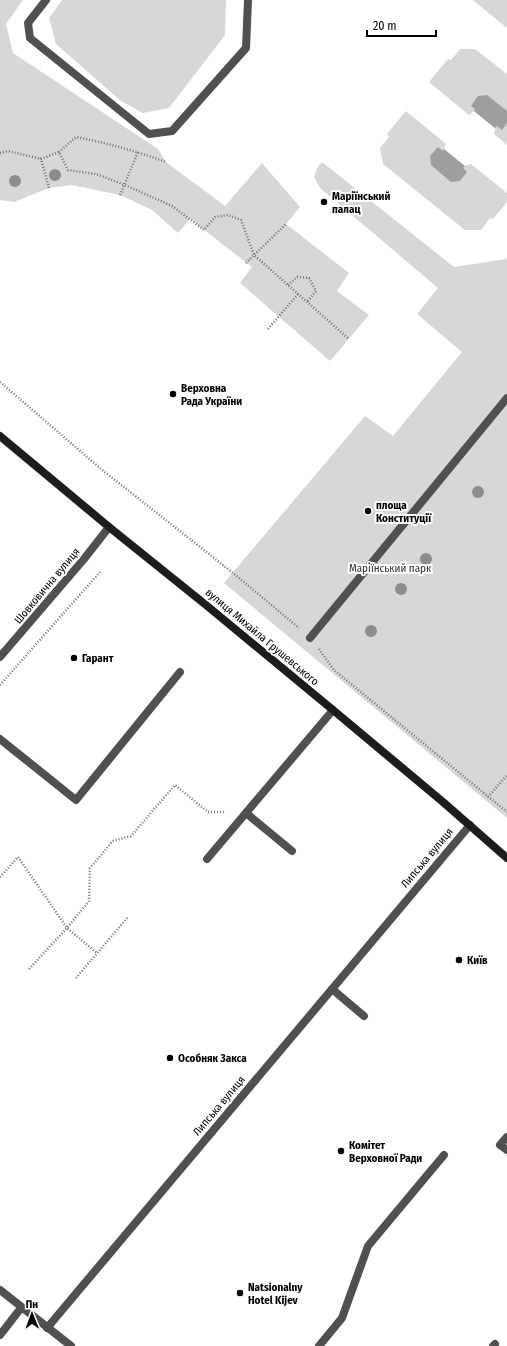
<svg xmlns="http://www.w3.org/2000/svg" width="507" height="1346" font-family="'Fira Sans Condensed',sans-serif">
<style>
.green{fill:#d7d7d7}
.water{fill:#9e9e9e}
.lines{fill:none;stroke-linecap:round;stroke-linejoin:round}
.path{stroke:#727272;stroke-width:2.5;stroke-dasharray:1 2;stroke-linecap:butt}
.service{stroke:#505050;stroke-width:8}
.pedestrian{stroke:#505050;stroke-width:8}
.minor{stroke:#505050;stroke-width:8}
.tertiary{stroke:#505050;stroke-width:8}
.secondary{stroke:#1d1d1d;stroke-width:8}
.tree{fill:#8c8c8c}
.poi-dot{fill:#000;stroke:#fff;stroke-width:1.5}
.labels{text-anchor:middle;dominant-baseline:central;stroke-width:4;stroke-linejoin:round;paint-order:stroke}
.poi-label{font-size:11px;font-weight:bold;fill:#000;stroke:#fff;text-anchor:start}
.park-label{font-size:11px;fill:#2e2e2e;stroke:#fff}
.street-label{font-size:11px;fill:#000;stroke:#fff}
</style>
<rect width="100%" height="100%" fill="#fff"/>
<g class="green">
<path d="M 0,0 L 23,0 L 6,24 L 13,53 L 158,149 L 166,162 L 225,206 L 262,163 L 300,207 L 286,224 L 349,273 L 337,291 L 369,315 L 330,361 L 240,283 L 252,267 L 190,219 L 178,233 L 152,210 L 120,195 L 72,185 L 49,188 L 14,202 L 0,200 Z"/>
<path d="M 62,0 L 226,0 L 225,35 L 169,108 L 143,113 L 121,101 L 56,44 L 49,18 Z"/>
<path d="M 473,0 L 507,0 L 507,28 Z"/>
<path d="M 460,49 L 475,49 L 507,74 L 507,145 L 494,134 L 495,128 L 474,111 L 469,115 L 429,82 L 448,59 L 451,60 Z"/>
<path d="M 406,111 L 446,144 L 444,149 L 464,166 L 471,164 L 507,193 L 507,202 L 493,219 L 490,218 L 481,230 L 465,230 L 383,164 L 380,148 L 389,137 L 387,134 Z"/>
<path d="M 322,162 L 454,267 L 506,259 L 507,257 L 507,818 L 224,583 L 365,416 L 393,436 L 462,352 L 417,314 L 438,288 L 320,188 L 314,177 L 317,168 Z"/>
</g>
<g class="water">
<path d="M 487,95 L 507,111 L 507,123 L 502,130 L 497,126 L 495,128 L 474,111 L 475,109 L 471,106 L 478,96 Z"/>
<path d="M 438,147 L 443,151 L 444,149 L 465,166 L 463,168 L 467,172 L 460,181 L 451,182 L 431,165 L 430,156 Z"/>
</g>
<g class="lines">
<g class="path">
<path d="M 59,152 L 76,137 C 107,143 136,151 166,162"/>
<path d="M 0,153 L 8,151 L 41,159"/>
<path d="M 49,188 L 41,159 L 59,152 L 68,170 L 96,174 L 125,185 L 172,206 L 204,230 L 215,217 L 228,215 L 241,220 L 254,255 L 349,339"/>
<path d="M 120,195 L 138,152"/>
<path d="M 246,263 L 286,224"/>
<path d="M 288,285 L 297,277 L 309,278 L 316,291 L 307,302"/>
<path d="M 268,329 L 298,294"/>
<path d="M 0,382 L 101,469 L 233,573 L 299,628"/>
<path d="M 319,649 L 334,670 L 507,812"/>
<path d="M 0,685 L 101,571"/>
<path d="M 488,797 L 507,775"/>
<path d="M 0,877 L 18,857 L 67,928 L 97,953"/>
<path d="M 29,969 L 67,928 L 89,901 L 90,868 L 113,841 L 131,836 L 175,785 L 208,812 L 225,812"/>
<path d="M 76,978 L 128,917"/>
</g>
<g class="service">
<path d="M 46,0 L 28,23 L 30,38 L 149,134 L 172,131 L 246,48 L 248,0"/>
<path d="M 0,739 L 76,800 L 180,672"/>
<path d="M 246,813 L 292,851"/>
<path d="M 207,859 L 333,710"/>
<path d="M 332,989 L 364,1016"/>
<path d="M 507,1137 L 500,1145 L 507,1150"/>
<path d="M 319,1346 L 342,1318 L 368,1246 L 444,1155"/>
<path d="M 493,1346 L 495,1344"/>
</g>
<path class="pedestrian" d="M 310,638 L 507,398"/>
<g class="minor">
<path d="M 47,1328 L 470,825"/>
<path d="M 0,1335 L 21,1308"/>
</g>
<g class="tertiary">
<path d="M 0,657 L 84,559 L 109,527"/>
<path d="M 0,1290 L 71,1346"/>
</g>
<path class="secondary" d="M 0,436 L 109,527 L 206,605 L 333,710 L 443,802 L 507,858"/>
</g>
<g class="tree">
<circle cx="55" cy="175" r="6"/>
<circle cx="15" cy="181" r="6"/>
<circle cx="478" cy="492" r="6"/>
<circle cx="426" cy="559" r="6"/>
<circle cx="401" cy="589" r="6"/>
<circle cx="371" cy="631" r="6"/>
</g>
<g class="poi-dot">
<circle cx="324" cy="202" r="4"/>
<circle cx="173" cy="394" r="4"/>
<circle cx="368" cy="511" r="4"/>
<circle cx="74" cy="658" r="4"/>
<circle cx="459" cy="960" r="4"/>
<circle cx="170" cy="1058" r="4"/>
<circle cx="341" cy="1151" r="4"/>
<circle cx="240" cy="1293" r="4"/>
</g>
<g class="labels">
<g class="poi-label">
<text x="332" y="196">Маріїнський<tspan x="332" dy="13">палац</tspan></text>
<text x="181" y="388">Верховна<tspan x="181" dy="13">Рада України</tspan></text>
<text x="376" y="505">площа<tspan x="376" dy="13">Конституції</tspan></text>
<text x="82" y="658">Гарант</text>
<text x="467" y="960">Київ</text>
<text x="178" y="1058">Особняк Закса</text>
<text x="349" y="1145">Комітет<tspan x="349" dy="13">Верховної Ради</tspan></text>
<text x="248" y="1287">Natsionalny<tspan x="248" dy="13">Hotel Kijev</tspan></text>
</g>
<g class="park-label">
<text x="390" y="568">Маріїнський парк</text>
</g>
<g class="street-label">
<text transform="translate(47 586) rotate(-50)">Шовковична вулиця</text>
<text transform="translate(262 637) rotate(40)">вулиця Михайла Грушевського</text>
<text transform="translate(427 858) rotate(-50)">Липська вулиця</text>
<text transform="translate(219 1106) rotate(-50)">Липська вулиця</text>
</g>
</g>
<g transform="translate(32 1314) rotate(359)" stroke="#ffffff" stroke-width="3" paint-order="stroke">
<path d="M0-3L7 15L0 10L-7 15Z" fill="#000000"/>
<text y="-6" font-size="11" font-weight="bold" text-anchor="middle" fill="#000000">Пн</text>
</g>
<path d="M367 30v6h69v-6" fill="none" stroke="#000000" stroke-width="2"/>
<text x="373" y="30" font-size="12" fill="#000000" stroke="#ffffff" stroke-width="3" paint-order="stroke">20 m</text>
</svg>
